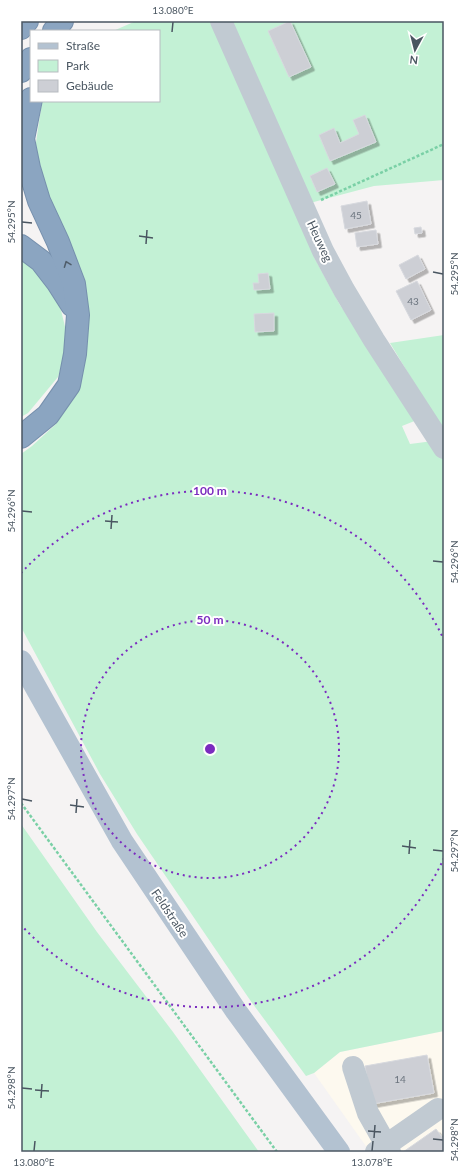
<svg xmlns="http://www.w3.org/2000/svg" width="465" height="1173" font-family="Lato,sans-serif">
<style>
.commercial{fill:#fdf9ef}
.green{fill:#c3f1d5}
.building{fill:#cdcfd5;stroke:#d7d9de;filter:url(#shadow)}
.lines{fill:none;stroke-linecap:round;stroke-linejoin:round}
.highway-casing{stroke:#7690ad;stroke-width:24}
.path{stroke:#7ad0a6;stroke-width:2.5;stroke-dasharray:3 2;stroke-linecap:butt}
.minor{stroke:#c1cad2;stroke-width:22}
.major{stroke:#b3c2d1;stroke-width:22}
.highway{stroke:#8ba5c1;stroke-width:22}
.oneway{stroke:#505e6b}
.ticks{fill:none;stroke:#4a5661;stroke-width:1.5}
.ring{fill:none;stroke:#7b2cbf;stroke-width:2;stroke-dasharray:2 4}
.labels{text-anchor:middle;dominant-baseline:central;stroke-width:4;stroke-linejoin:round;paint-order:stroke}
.number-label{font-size:10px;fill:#6b747e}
.street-label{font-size:12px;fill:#4a5661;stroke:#fff}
.centre{fill:#7b2cbf;stroke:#fff;stroke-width:2}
.ring-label{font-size:12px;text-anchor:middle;font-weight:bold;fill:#7b2cbf;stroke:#fff;stroke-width:4;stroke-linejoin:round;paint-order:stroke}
.neatline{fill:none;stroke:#4a5661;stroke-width:1.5}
.ticks-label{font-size:10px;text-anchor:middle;fill:#4a5661}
</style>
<defs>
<filter id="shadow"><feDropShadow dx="3.5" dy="3.5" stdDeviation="0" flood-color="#0004"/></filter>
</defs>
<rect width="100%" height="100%" fill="#f5f3f3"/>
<path class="commercial" d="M 444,1031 L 444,1152 L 370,1152 L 314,1073 L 340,1052 Z"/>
<g class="green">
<path d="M 136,21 L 444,21 L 444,180 L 374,186 L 295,207 L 315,259 L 340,305 L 365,340 L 417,420 L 402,426 L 410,444 L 433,441 L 444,457 L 444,1031 L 340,1052 L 314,1073 L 306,1076 L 250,1000 L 137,834 L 100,774 L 21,627 L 21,454 L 32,446 L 56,424 L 78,389 L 86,356 L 85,314 L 35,149 L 42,102 L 43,101 L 159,101 L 159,31 L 113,31 Z"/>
<path d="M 21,251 L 52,285 L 61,310 L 66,331 L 65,353 L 58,377 L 28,413 L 21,417 Z"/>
<path d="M 444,335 L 444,430 L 425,401 L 390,343 Z"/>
<path d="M 21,824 L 97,932 L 173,1032 L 259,1152 L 21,1152 Z"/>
</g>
<g class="building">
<path d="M 290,21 L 311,67 L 289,77 L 268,31 Z"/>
<path d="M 365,115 L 376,142 L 330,161 L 319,135 L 334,128 L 340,143 L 359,134 L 353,120 Z"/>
<path d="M 327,168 L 335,184 L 317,192 L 310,176 Z"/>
<path d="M 367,201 L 371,224 L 345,229 L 341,206 Z"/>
<path d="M 421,227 L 422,233 L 415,234 L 414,228 Z"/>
<path d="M 376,230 L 378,244 L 357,247 L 355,233 Z"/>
<path d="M 418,255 L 425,269 L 406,279 L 399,265 Z"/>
<path d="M 268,273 L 270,289 L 254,290 L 253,283 L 259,283 L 258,274 Z"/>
<path d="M 417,281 L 431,310 L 411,320 L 396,291 Z"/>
<path d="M 274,313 L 274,331 L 255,332 L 254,314 Z"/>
<path d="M 427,1055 L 434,1093 L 372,1104 L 365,1066 Z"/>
<path d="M 436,1129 L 444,1140 L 444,1152 L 403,1152 Z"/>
</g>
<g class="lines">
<defs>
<g id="highway">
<path d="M 21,28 L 27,21"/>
<path d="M 54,31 L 62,21"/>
<path d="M 21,71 L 31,59"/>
<path d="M 21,246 L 41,261 L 58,283 L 72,305"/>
<path d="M 21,437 L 48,415 L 69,385 L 75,354 L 78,315 L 74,284 L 58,242 L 39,201 L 29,168 L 23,139 L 31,99"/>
</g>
</defs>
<use href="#highway" class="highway-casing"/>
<g class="path">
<path d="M 321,200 L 444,144"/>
<path d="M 21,803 L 277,1152"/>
</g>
<g class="minor">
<path d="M 221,21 L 323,251 L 344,290 L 374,340 L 444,448"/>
<path d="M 353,1067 L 368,1113 L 390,1152"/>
<path d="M 376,1152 L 438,1109"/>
</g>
<path class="major" d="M 21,661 L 122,841 L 236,1011 L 339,1152"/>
<use href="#highway" class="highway"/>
</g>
<defs><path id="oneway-chevron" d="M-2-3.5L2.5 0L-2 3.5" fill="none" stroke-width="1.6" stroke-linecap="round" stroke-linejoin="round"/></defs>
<use class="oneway" href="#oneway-chevron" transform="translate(67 264) rotate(-111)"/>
<path class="ticks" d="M 172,32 L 173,22M 22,222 L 32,223M 139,236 L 153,238M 146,244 L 147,230M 433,272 L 443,274M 22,511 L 32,512M 105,521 L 118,522M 111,529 L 112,515M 433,561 L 443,562M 22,799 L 32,801M 70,805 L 84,807M 76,813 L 77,799M 402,846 L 416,848M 433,850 L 443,851M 409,854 L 410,840M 22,1088 L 32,1089M 35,1090 L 49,1091M 41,1098 L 42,1084M 368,1131 L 381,1132M 374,1138 L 375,1125M 433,1139 L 443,1140M 34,1151 L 35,1141M 372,1151 L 373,1141"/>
<g class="ring">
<circle cx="210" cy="749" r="129"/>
<path d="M444 858A258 258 0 0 1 21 925M21 573A258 258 0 0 1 444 640"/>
</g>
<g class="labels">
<g class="number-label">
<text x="356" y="215">45</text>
<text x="413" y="301">43</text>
<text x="400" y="1079">14</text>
</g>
<g class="street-label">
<text transform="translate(320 241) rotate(65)">Heuweg</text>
<text transform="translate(170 913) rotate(56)">Feldstraße</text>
</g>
</g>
<circle cx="210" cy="749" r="6" class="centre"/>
<g class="ring-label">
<text x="210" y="495">100 m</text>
<text x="210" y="624">50 m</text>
</g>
<rect width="465" height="1173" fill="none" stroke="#ffffff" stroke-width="44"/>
<rect x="30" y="30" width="130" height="72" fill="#ffffff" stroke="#b7bbc0"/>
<rect x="38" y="43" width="20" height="6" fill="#b3c2d1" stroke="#b7bbc0"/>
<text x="66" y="50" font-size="12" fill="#4a5661">Straße</text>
<rect x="38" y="60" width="20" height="12" fill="#c3f1d5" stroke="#b7bbc0"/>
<text x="66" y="70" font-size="12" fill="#4a5661">Park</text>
<rect x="38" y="80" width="20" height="12" fill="#cdcfd5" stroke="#b7bbc0"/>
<text x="66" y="90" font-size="12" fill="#4a5661">Gebäude</text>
<g transform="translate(415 50) rotate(187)" stroke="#ffffff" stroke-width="3" paint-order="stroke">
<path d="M0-3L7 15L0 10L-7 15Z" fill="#4a5661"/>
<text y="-6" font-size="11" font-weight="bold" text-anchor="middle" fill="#4a5661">N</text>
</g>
<rect x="22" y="22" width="421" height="1129" class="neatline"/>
<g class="ticks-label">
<text x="173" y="14">13.080°E</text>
<text transform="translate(11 222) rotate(-90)" y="4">54.295°N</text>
<text transform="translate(454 274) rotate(-90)" y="4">54.295°N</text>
<text transform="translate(11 511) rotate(-90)" y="4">54.296°N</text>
<text transform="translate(454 562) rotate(-90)" y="4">54.296°N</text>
<text transform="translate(11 799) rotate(-90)" y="4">54.297°N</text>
<text transform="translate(454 851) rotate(-90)" y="4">54.297°N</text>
<text transform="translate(11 1088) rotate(-90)" y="4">54.298°N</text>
<text transform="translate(454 1140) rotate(-90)" y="4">54.298°N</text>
<text x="34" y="1166">13.080°E</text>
<text x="372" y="1166">13.078°E</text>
</g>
</svg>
